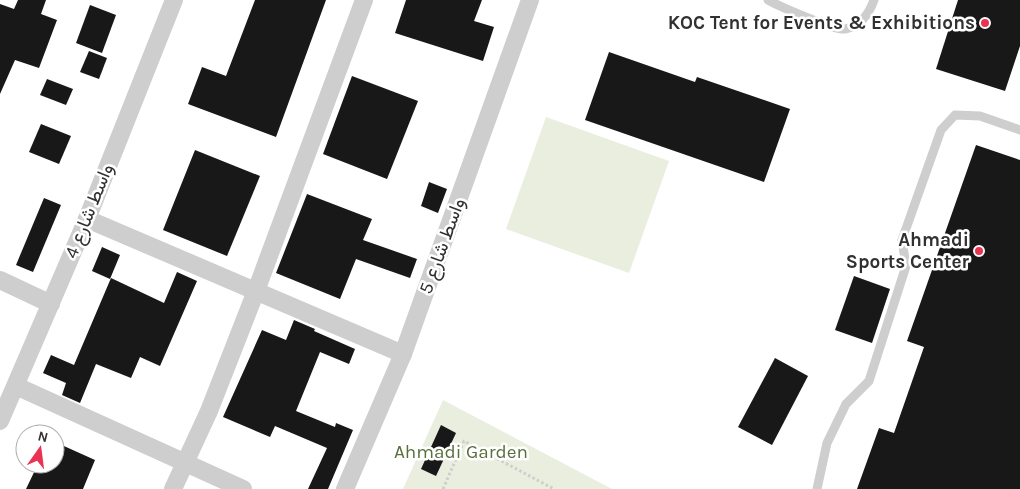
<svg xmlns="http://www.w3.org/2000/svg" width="1020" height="489" font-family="Karla,Vazirmatn,sans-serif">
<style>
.green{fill:#e9eedf}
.building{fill:#181818}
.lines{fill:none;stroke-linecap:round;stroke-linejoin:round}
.path{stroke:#cecece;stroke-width:3;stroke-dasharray:2.5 2.5;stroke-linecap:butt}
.lane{stroke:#cecece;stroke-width:9}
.street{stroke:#cecece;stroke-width:18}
.poi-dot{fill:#ea3252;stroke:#fff;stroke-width:2}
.labels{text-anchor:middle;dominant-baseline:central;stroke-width:5;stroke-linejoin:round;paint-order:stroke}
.poi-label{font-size:19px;font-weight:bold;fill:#313131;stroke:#fff;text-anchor:end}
.street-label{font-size:19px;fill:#313131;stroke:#fff}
.park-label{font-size:19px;fill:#596f3d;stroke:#fff}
</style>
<rect width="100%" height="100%" fill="#fff"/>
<g class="green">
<path d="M 546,117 L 669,161 L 629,273 L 506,229 Z"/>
<path d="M 443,400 L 612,489 L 403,489 Z"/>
</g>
<g class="building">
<path d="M 18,0 L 46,0 L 41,14 L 57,20 L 39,68 L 15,60 L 0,94 L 0,4 L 14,9 Z"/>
<path d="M 255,0 L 326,0 L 276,137 L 188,104 L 202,67 L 226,76 Z"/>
<path d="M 406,0 L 482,0 L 474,21 L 494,27 L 483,61 L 395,33 Z"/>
<path d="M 958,0 L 1020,0 L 1020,46 L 1005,91 L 936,69 Z"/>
<path d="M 90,5 L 116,15 L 102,53 L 76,43 Z"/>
<path d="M 89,51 L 107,58 L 99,79 L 80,72 Z"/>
<path d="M 609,52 L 695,82 L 697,77 L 790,109 L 764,182 L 585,120 Z"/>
<path d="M 352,76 L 418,101 L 387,179 L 323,154 Z"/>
<path d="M 47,79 L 73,89 L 66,105 L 40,95 Z"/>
<path d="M 41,124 L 71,136 L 59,164 L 29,152 Z"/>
<path d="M 976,145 L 1020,160 L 1020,489 L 857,489 L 879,428 L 894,433 L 924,347 L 907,341 Z"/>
<path d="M 195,150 L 260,176 L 227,256 L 163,230 Z"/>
<path d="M 429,182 L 447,189 L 438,213 L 421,206 Z"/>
<path d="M 307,194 L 372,219 L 363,240 L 417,259 L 410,278 L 356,259 L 340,299 L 276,273 Z"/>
<path d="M 44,198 L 61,205 L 33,272 L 16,265 Z"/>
<path d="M 102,247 L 120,255 L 110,279 L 92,271 Z"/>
<path d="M 177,272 L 197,281 L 160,366 L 140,357 L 131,378 L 96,364 L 80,403 L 62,395 L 66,383 L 43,373 L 51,355 L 74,365 L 111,278 L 164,303 Z"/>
<path d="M 854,276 L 890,289 L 872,343 L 835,330 Z"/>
<path d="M 294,320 L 315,329 L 314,331 L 355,349 L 349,364 L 320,352 L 296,411 L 335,427 L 336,423 L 353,430 L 328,489 L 308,489 L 327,448 L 275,426 L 270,437 L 223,417 L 262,330 L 286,340 Z"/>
<path d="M 775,358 L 808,376 L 772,445 L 738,427 Z"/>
<path d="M 441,425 L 456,433 L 436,476 L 421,469 Z"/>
<path d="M 55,442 L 95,460 L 83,489 L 26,489 L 38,464 L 55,464 Z"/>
</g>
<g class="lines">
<path class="path" d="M 443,489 L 464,441 L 554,489"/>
<g class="lane">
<path d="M 768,0 C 779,6 835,31 845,29 C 861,26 869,14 874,0"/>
<path d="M 817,489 L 827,443 L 846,404 L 869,381 L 906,266 L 902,240 L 941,130 L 955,115 L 980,116 L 1020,130"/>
</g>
<g class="street">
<path d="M 87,219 L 403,354"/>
<path d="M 0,280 L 51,304"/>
<path d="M 16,386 L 243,489"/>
<path d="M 0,421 L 87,219 L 174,0"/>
<path d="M 173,489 L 209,411 L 256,291 L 364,0"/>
<path d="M 345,489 L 403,354 L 530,0"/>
</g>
</g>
<g class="poi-dot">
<circle cx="985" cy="23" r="5"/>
<circle cx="979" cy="251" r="5"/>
</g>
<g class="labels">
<g class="poi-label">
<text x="975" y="23">KOC Tent for Events &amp; Exhibitions</text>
<text x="969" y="240">Ahmadi<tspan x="969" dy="22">Sports Center</tspan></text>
</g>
<g class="street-label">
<text transform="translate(89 211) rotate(-68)">واسط شارع 4</text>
<text transform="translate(442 246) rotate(-70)">واسط شارع 5</text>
</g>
<g class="park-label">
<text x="461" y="452">Ahmadi Garden</text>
</g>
</g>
<g transform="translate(40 449) rotate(14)"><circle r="24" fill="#ffffff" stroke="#adadad"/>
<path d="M0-4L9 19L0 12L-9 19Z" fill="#ea3252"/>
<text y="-8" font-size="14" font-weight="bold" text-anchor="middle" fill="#313131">N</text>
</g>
</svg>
